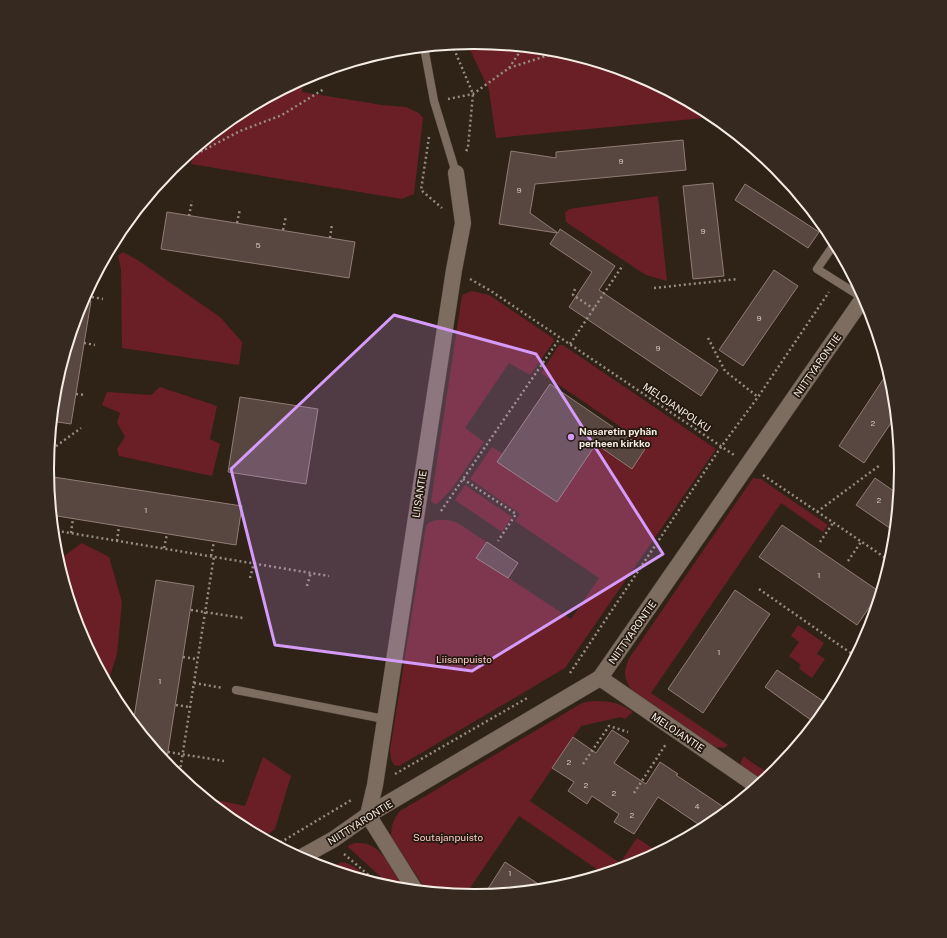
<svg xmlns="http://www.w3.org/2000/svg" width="947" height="938" font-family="'Public Sans',sans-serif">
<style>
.green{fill:#6a1e26}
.building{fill:#584740;stroke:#907c75}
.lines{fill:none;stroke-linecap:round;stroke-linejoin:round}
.lane-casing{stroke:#483e36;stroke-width:9}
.street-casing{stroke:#483e36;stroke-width:17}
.path{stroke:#968c83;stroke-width:2.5;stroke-dasharray:2 3;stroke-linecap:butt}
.lane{stroke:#7c6d60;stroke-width:8}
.street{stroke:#7c6d60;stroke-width:16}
.marked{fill:#d59bfb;fill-opacity:0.2;stroke:#d59bfb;stroke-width:3;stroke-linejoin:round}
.poi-dot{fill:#d59bfb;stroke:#25190f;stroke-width:1.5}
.labels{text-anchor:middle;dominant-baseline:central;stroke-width:3.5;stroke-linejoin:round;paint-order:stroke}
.number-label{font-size:8px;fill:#cec4bc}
.street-label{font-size:10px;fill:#f5ede5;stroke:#25190f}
.poi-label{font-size:10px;font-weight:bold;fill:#f5ede5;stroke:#25190f;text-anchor:start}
.park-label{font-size:10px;fill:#f8c7c7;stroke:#25190f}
.rim{fill:none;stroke:#f5ede5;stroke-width:2}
</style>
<rect width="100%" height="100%" fill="#2f2318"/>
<g class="green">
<path d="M 474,42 L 557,50 L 637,75 L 714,117 L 496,138 L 489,90 L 467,43 Z"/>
<path d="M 303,78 L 302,92 L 382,105 L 406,107 L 419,113 L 423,118 L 414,194 L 402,199 L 191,164 L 194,148 L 236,114 Z"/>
<path d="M 658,196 L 667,281 L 646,275 L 566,222 L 565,213 L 569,209 Z"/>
<path d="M 123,252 L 139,261 L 220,317 L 242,342 L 239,365 L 122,348 L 121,269 L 118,256 Z"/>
<path d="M 472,291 L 489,295 L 553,338 L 554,341 L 530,375 L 509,363 L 465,428 L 484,442 L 451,490 L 437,504 L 433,503 L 431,501 L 462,295 Z"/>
<path d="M 559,345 L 563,345 L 716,449 L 565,668 L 399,766 L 394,765 L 391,759 L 390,750 L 426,526 C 431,518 446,519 455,522 C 464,526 478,537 487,542 L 476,558 L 489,567 L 492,567 L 571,619 L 599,578 L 515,521 L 520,514 L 470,479 L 492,447 L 503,454 L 498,462 L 557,502 L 596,444 L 632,469 L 645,449 L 616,429 L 618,425 L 541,373 Z"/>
<path d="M 160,387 L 217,406 L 210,439 L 220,444 L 212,476 L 119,456 L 117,449 L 125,437 L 117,422 L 120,413 L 102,405 L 107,392 L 151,395 Z"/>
<path d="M 753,478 L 761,479 L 828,525 L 823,532 L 781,503 L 651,693 L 728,745 L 724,748 L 714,747 L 633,692 C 624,679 622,672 630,657 Z"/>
<path d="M 465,485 L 512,517 L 502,532 L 455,500 Z"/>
<path d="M 82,543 L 109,557 L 122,602 L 117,654 L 107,685 L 79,632 L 56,558 L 64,556 Z"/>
<path d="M 798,625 L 824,643 L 817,654 L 825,659 L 812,678 L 799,669 L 801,665 L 789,656 L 799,642 L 791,636 Z"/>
<path d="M 592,701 C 610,701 618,702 633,712 L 625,719 L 621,717 L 581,726 L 530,801 L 620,863 L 637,838 L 658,852 L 637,864 L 604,874 L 519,816 L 468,891 L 475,896 L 427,891 L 391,837 C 391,826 393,820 400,811 L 582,703 Z"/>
<path d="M 744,756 L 747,759 L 771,775 L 763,781 C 757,778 739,769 741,762 C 741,761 743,757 744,756 Z"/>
<path d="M 263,757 L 291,776 L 275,829 L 263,838 L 236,824 L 203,797 L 245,806 Z"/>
<path d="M 355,843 C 360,843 365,843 370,845 C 386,853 396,875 405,889 L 393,888 L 347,846 Z"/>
<path d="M 341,862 C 354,863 362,874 372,882 L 330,870 Z"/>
</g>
<g class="building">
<path d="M 683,140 L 686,170 L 535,184 L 530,213 L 558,233 L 560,229 L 615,266 L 599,290 L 718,370 L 701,396 L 569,307 L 592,272 L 550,244 L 557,233 L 499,224 L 511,151 L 556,158 L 556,152 Z"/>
<path d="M 713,183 L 724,276 L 693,279 L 683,186 Z"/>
<path d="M 745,184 L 819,232 L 808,248 L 735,200 Z"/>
<path d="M 167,212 L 355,242 L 349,278 L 161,249 Z"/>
<path d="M 774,270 L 798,286 L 743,366 L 719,350 Z"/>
<path d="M 83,299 L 91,301 L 71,424 L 51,421 L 55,385 L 79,305 Z"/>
<path d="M 888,372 L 892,386 L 895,417 L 864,463 L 839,446 Z"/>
<path d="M 550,384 L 645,449 L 632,469 L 596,444 L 557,502 L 497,462 Z"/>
<path d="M 240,397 L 318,409 L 306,484 L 228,472 Z"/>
<path d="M 47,476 L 242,506 L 236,545 L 51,515 Z"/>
<path d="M 875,478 L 898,494 L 894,531 L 856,505 Z"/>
<path d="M 782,525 L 880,592 L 857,625 L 759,557 Z"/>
<path d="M 487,542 L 518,563 L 508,578 L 476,558 Z"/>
<path d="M 156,580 L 194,586 L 166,764 L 133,724 Z"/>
<path d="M 735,590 L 770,614 L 703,713 L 668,689 Z"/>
<path d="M 777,670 L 829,705 L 815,723 L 765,687 Z"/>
<path d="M 612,730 L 629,741 L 614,763 L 646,784 L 660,762 L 678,774 L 676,775 L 728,810 L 711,824 L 704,828 L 658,797 L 634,834 L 614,822 L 619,814 L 592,796 L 587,804 L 568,791 L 574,782 L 552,768 L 573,737 L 596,753 Z"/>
<path d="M 505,862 L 546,889 L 484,895 Z"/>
</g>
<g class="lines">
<defs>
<g id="lane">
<path d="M 424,47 L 434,101 L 456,173"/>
<path d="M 835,243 L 817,269 L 863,298"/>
<path d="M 236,690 L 384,719"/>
</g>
<g id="street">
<path d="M 600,678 L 757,786"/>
<path d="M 300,858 L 334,839 L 368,815 L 600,678 L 864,297"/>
<path d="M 415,890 L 368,815 L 375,785 L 454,270 L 463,223 L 456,173"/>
</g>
</defs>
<use href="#lane" class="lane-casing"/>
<use href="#street" class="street-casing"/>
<g class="path">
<path d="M 452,44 L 473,94 L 468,147 L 465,154"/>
<path d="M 509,68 L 523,47"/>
<path d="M 448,99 L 473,94 L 509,68 L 546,56 L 564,52"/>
<path d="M 429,137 L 421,190 L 442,208"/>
<path d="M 183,161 L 240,131 L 282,115 L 324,89"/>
<path d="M 189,216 L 192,201"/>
<path d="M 237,223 L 240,209"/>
<path d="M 283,230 L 286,216"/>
<path d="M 330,238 L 332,224"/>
<path d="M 110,248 L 112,248"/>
<path d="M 470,279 L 491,291 L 734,455"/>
<path d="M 654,288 L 738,279"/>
<path d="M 575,289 L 573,295 L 594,309"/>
<path d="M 92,297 L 103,299"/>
<path d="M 708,338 L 725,371 L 758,397"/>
<path d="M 84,343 L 95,345"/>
<path d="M 570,344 L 623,265"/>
<path d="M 76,394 L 86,395"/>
<path d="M 48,452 L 81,428"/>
<path d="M 763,475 L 890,561"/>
<path d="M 463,479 L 516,514 L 498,541"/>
<path d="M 441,511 L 560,338"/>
<path d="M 817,512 L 880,465"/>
<path d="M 52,530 L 329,576"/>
<path d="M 71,533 L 73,518"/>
<path d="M 117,541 L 119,526"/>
<path d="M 820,542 L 833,523"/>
<path d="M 164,548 L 167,534"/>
<path d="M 211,556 L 214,542"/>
<path d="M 848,561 L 861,542"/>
<path d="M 250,578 L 254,563"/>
<path d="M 307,586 L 311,572"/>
<path d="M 759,589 L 855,656"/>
<path d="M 191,610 L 243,618"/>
<path d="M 183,657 L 197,659"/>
<path d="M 570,673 L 721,447 L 758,397 L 829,292"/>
<path d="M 194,683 L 223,688"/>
<path d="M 176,705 L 190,707"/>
<path d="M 168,752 L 224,761"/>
<path d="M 583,764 L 609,726 L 628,732"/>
<path d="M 395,774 L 529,697"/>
<path d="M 179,777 L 214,556"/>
<path d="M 634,793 L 666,744"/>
<path d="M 276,845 L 353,799"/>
<path d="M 344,854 L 379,884"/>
</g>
<use href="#lane" class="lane"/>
<use href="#street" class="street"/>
</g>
<path class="marked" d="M 394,315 L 536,354 L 663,554 L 472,671 L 275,645 L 231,469 Z"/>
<circle class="poi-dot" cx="571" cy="437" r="4"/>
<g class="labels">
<g class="number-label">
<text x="621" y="161">9</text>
<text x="519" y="190">9</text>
<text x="703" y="231">9</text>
<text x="258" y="245">5</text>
<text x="759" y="318">9</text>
<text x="658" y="348">9</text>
<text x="873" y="423">2</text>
<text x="879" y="500">2</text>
<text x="146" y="510">1</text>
<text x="819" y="575">1</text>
<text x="719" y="652">1</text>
<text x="160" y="681">1</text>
<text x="569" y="762">2</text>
<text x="586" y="785">2</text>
<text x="614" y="793">2</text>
<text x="697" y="806">4</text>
<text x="632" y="815">2</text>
<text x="510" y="873">1</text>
</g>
<g class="street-label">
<text transform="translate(817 365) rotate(-55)">NIITTYARONTIE</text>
<text transform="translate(677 407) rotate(34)">MELOJANPOLKU</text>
<text transform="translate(419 494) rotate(-81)">LIISANTIE</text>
<text transform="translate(632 632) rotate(-55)">NIITTYARONTIE</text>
<text transform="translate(678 732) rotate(34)">MELOJANTIE</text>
<text transform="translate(360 822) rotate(-32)">NIITTYARONTIE</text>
</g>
<g class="poi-label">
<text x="579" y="431">Nasaretin pyhän<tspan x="579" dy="12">perheen kirkko</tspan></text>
</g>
<g class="park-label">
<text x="464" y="659">Liisanpuisto</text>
<text x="448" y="837">Soutajanpuisto</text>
</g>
</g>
<path d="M0 0H947V938H0ZM54 469a420 420 0 1 1 840 0a420 420 0 1 1-840 0Z" fill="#362a20" fill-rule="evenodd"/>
<path class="rim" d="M54 469a420 420 0 1 1 840 0a420 420 0 1 1-840 0Z"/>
</svg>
